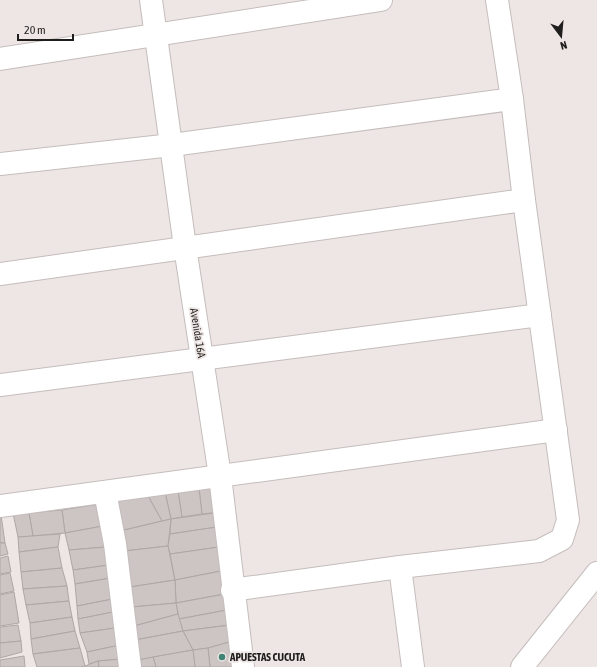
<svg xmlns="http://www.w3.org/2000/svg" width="597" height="667" font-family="'Asap Condensed',sans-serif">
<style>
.building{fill:#cdc5c4;stroke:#aea7a6}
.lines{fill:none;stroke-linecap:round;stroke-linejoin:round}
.minor-casing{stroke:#c4bdbc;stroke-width:24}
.minor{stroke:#fff;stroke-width:22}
.poi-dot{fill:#418375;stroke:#ede6e4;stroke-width:1.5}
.labels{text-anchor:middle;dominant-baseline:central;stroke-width:3.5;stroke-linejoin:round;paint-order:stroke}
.street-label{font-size:11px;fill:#201e1d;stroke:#ede6e4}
.poi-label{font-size:11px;font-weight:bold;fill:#201e1d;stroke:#ede6e4;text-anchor:start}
</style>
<rect width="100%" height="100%" fill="#ede6e4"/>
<g class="building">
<path d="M 217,487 L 220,512 L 202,514 L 199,488 Z"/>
<path d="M 199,488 L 202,514 L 182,517 L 178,491 Z"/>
<path d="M 178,491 L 182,517 L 171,519 L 165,492 Z"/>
<path d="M 165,492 L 171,519 L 162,521 L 147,494 Z"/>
<path d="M 147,494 L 162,521 L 120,531 L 117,498 Z"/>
<path d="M 99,504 L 103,526 L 65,533 L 62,510 Z"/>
<path d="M 62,510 L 65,533 L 33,536 L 29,513 Z"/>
<path d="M 13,513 L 29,513 L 33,536 L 18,537 Z"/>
<path d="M 214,513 L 217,527 L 170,534 L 171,519 Z"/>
<path d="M 0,515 L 1,515 L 5,543 L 0,543 Z"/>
<path d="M 171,519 L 168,546 L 124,551 L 120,531 Z"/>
<path d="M 103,526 L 106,547 L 69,550 L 65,533 Z"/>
<path d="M 217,527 L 219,547 L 170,554 L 168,546 L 170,534 Z"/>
<path d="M 60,534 L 58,547 L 19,552 L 18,537 Z"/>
<path d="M 0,543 L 5,543 L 8,554 L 0,556 Z"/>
<path d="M 168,546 L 175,580 L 130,587 L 124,551 Z"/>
<path d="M 58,547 L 62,568 L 21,572 L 19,552 Z"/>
<path d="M 106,547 L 109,565 L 73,570 L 69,550 Z"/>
<path d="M 219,547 L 221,571 L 175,580 L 170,554 Z"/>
<path d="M 8,556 L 11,572 L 0,574 L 0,558 Z"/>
<path d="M 109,565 L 111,578 L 75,584 L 73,570 Z"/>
<path d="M 62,568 L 67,586 L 23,589 L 21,572 Z"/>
<path d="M 221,571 L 225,594 L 176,603 L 175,580 Z"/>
<path d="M 10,573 L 14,591 L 0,594 L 0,575 Z"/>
<path d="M 111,578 L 113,599 L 77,606 L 75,584 Z"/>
<path d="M 175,580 L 176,603 L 132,607 L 130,587 Z"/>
<path d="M 67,586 L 69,601 L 26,605 L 23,589 Z"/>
<path d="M 14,592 L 19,623 L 0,626 L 0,595 Z"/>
<path d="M 225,594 L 227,610 L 179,619 L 176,603 Z"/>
<path d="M 113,599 L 113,612 L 78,619 L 77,606 Z"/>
<path d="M 69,601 L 72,617 L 30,623 L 26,605 Z"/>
<path d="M 176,603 L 178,614 L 134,626 L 132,607 Z"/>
<path d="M 227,610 L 230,625 L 183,631 L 179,619 Z"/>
<path d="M 113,612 L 115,628 L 80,633 L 78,619 Z"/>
<path d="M 178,614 L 183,631 L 135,640 L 134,626 Z"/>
<path d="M 72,617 L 75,631 L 31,639 L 30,623 Z"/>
<path d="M 18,625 L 21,641 L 0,643 L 0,627 Z"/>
<path d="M 230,625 L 233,641 L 208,648 L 193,650 L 183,631 Z"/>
<path d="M 115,628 L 120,645 L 87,652 L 80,633 Z"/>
<path d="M 75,631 L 80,648 L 33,654 L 31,639 Z"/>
<path d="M 183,631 L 193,650 L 138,660 L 135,640 Z"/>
<path d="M 21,641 L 22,652 L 0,658 L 0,643 Z"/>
<path d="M 233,641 L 237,667 L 210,667 L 208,648 Z"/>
<path d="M 120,645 L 122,659 L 98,661 L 89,664 L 87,652 Z"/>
<path d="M 80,648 L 85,666 L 80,667 L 37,667 L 33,654 Z"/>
<path d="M 208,648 L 210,667 L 195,667 L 193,650 Z"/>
<path d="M 193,650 L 195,667 L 156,667 L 153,657 Z"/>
<path d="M 24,656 L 25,667 L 0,667 L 0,660 Z"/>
<path d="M 153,657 L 156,667 L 139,667 L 138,660 Z"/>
<path d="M 122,659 L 123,667 L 99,667 L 98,661 Z"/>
<path d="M 98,661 L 99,667 L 85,667 L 85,666 Z"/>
</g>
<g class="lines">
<defs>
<g id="minor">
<path d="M 151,0 L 185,247 L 220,476 L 243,667"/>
<path d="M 0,59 L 381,0"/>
<path d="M 0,164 L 172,145 L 512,99"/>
<path d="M 0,274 L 524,200"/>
<path d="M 0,385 L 540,315"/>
<path d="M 105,492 L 115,544 L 130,667"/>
<path d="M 0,506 L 556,430"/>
<path d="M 400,567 L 413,667"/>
<path d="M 232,590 L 400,567 L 539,551 L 562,539 L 568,520 L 524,200 L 512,99 L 497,0"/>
<path d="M 522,667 L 597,573"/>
</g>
</defs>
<use href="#minor" class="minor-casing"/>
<use href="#minor" class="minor"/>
</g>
<circle class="poi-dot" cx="222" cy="657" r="4"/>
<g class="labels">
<g class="street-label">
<text transform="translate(198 333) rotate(81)">Avenida 16A</text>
</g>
<g class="poi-label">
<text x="230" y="657">APUESTAS CUCUTA</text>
</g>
</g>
<g transform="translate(561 36) rotate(164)" stroke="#ede6e4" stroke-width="3" paint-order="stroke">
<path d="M0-3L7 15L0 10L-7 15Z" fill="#201e1d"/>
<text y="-6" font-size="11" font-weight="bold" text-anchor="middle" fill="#201e1d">N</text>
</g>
<path d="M18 34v6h55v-6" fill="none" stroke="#201e1d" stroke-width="2"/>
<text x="24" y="34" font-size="12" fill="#201e1d" stroke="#ede6e4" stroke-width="3" paint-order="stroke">20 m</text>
</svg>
